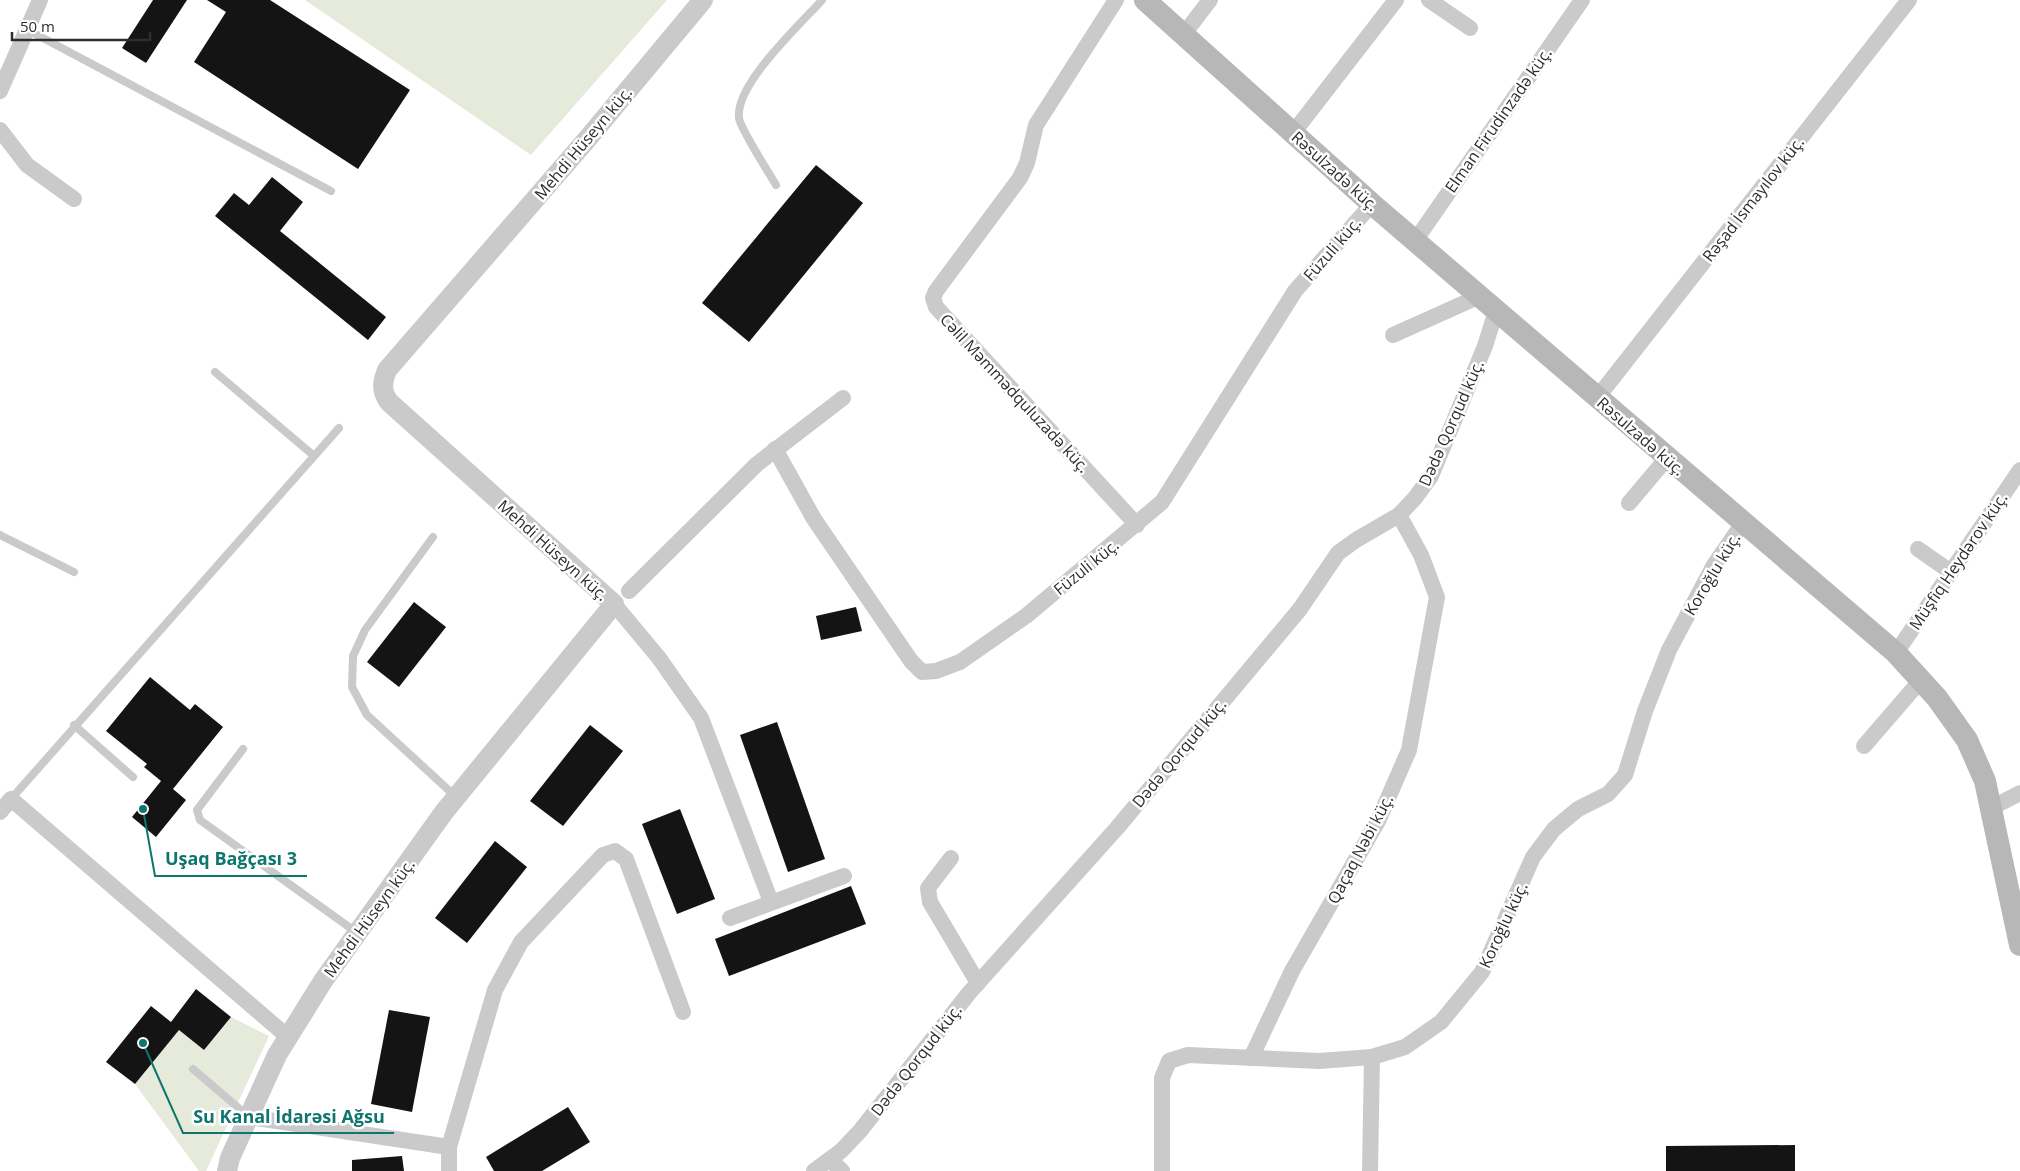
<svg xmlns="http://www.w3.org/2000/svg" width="2020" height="1171" font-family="'Open Sans',sans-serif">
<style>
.green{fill:#e5eadb}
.building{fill:#141414}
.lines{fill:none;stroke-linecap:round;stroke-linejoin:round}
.service{stroke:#cacaca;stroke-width:8}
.minor{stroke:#cacaca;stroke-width:16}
.tertiary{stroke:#cacaca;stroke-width:20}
.secondary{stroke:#b7b7b7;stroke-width:22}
.labels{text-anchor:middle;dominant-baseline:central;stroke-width:5;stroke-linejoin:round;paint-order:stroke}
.street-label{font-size:16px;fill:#2d2d2d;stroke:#fff}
.leader{fill:none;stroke:#0f766e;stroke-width:2}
.callout-dot{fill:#0f766e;stroke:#fff;stroke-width:2}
.callout-label{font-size:18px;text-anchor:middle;font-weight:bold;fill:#0f766e;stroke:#fff;stroke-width:5;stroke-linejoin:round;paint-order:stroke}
</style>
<rect width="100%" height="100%" fill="#fff"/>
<g class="green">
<path d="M 305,0 L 667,0 L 531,155 Z"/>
<path d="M 231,1017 L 269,1036 L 206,1171 L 199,1171 L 135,1084 L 179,1030 L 204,1050 Z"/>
</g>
<g class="building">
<path d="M 153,0 L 187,0 L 146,63 L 122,48 Z"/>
<path d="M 207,0 L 270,0 L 410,90 L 358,169 L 194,62 L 226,12 Z"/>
<path d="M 816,165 L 863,203 L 749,342 L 702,303 Z"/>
<path d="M 272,177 L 303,202 L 280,231 L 386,317 L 368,340 L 215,216 L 234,193 L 249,205 Z"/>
<path d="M 414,602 L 446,627 L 399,687 L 367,662 Z"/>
<path d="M 856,607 L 862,631 L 821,640 L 816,616 Z"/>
<path d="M 150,677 L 190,710 L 195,704 L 223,727 L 173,789 L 186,800 L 156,837 L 132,817 L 161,781 L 144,767 L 147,764 L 106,731 Z"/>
<path d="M 777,722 L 825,859 L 788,872 L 740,735 Z"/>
<path d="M 590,725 L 623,751 L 563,826 L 530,801 Z"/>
<path d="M 680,809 L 715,899 L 677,914 L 642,824 Z"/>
<path d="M 495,841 L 527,867 L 467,943 L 435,918 Z"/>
<path d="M 851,886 L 866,924 L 729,976 L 715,939 Z"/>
<path d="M 196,989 L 231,1017 L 204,1050 L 179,1030 L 135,1084 L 106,1062 L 151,1006 L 171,1022 Z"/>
<path d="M 389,1010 L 430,1017 L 412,1112 L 371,1104 Z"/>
<path d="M 568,1107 L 590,1142 L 542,1171 L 494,1171 L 486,1157 Z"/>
<path d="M 1795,1145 L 1795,1171 L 1666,1171 L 1666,1146 Z"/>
<path d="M 402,1156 L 404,1171 L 352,1171 L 352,1160 Z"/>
</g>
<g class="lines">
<g class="service">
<path d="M 26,29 L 331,191"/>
<path d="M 776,185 C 769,173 740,128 739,118 C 735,84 800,25 822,0"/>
<path d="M 215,372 L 313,455"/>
<path d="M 0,535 L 74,572"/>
<path d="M 433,537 L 365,630 L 353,656 L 352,687 L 367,715 L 455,796"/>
<path d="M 74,725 L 133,777"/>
<path d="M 243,749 L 197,810 L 200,820 L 356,932"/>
<path d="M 11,799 L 339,428"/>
<path d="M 193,1069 L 248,1116"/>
</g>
<g class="minor">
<path d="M 1116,0 L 1036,125 L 1027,163 L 1020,178 L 936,291 L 933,298 L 936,307 L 1137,525"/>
<path d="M 1429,0 L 1470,28"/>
<path d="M 1184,34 L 1210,0"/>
<path d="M 0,91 L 40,0"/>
<path d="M 0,130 L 27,165 L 74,199"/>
<path d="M 1293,133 L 1396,0"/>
<path d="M 1415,241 L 1582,0"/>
<path d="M 1393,335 L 1480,296"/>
<path d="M 1597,398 L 1909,0"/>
<path d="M 775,449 L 814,519 L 911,661 L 922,672 L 936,671 L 960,662 L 1026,616 L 1162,502 L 1295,291 L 1372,204"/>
<path d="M 1629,503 L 1667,458"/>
<path d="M 1918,549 L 1951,572"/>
<path d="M 629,591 L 757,464 L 843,398"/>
<path d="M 614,604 L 659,658 L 701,718 L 771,902"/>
<path d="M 1896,653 L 2020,470"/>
<path d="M 1864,746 L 1921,680"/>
<path d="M 1991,808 L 2020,793"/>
<path d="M 0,812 L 11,799 L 288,1037"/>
<path d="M 951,858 L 928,888 L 930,902 L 978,983"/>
<path d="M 730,918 L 844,876"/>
<path d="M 1251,1058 L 1292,971 L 1378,821 L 1409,750 L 1437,597 L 1421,555 L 1399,515"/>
<path d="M 249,1117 L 449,1147"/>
<path d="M 830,1160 L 842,1171"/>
<path d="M 449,1171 L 449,1147 L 495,990 L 521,942 L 603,855 L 615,851 L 626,859 L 683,1012"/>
<path d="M 814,1171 L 841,1151 L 860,1131 L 969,993 L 1117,828 L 1300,609 L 1338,553 L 1356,540 L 1399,515 L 1415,498 L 1431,476 L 1485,346 L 1496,311"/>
<path d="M 1162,1171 L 1162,1078 L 1169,1061 L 1188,1055 L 1319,1061 L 1372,1057 L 1405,1047 L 1441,1022 L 1482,972 L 1533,857 L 1554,829 L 1578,809 L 1608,794 L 1625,775 L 1645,711 L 1669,650 L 1714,565 L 1743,523"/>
<path d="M 1370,1171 L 1372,1057"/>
</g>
<path class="tertiary" d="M 227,1171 L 230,1158 L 277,1055 L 323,981 L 444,812 L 614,604 L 389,402 C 381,391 382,383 387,370 L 589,137 L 703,0"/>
<path class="secondary" d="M 1145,0 L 1372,204 L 1896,653 L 1937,698 L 1967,740 L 1985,781 L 2020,945"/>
</g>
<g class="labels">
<g class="street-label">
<text transform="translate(1498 120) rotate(-55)">Elman Firudinzadə küç.</text>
<text transform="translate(583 143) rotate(-50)">Mehdi Hüseyn küç.</text>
<text transform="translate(1335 171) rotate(42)">Rəsulzadə küç.</text>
<text transform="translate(1753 199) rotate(-52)">Rəşad İsmayılov küç.</text>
<text transform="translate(1332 249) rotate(-49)">Füzuli küç.</text>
<text transform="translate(1015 393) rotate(47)">Cəlil Məmmədquluzadə küç.</text>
<text transform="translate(1451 423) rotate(-66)">Dədə Qorqud küç.</text>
<text transform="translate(1641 436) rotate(41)">Rəsulzadə küç.</text>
<text transform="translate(553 550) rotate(42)">Mehdi Hüseyn küç.</text>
<text transform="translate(1958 561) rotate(-56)">Müşfiq Heydərov küç.</text>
<text transform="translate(1086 567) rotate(-39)">Füzuli küç.</text>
<text transform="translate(1712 574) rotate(-59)">Koroğlu küç.</text>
<text transform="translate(1179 753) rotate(-50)">Dədə Qorqud küç.</text>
<text transform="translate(1360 849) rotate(-62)">Qaçaq Nəbi küç.</text>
<text transform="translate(369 918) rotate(-54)">Mehdi Hüseyn küç.</text>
<text transform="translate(1503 925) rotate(-65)">Koroğlu küç.</text>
<text transform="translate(916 1060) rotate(-52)">Dədə Qorqud küç.</text>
</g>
</g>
<path class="leader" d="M143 809L155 876H307M143 1043L183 1133H394"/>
<g class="callout-dot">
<circle cx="143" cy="809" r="5"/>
<circle cx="143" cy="1043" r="5"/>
</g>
<g class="callout-label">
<text x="231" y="865">Uşaq Bağçası 3</text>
<text x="289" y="1123">Su Kanal İdarəsi Ağsu</text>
</g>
<path d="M12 32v8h138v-8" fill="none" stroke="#2d2d2d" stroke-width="2.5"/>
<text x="20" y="32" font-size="15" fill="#2d2d2d" stroke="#ffffff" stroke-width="4" paint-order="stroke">50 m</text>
</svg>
